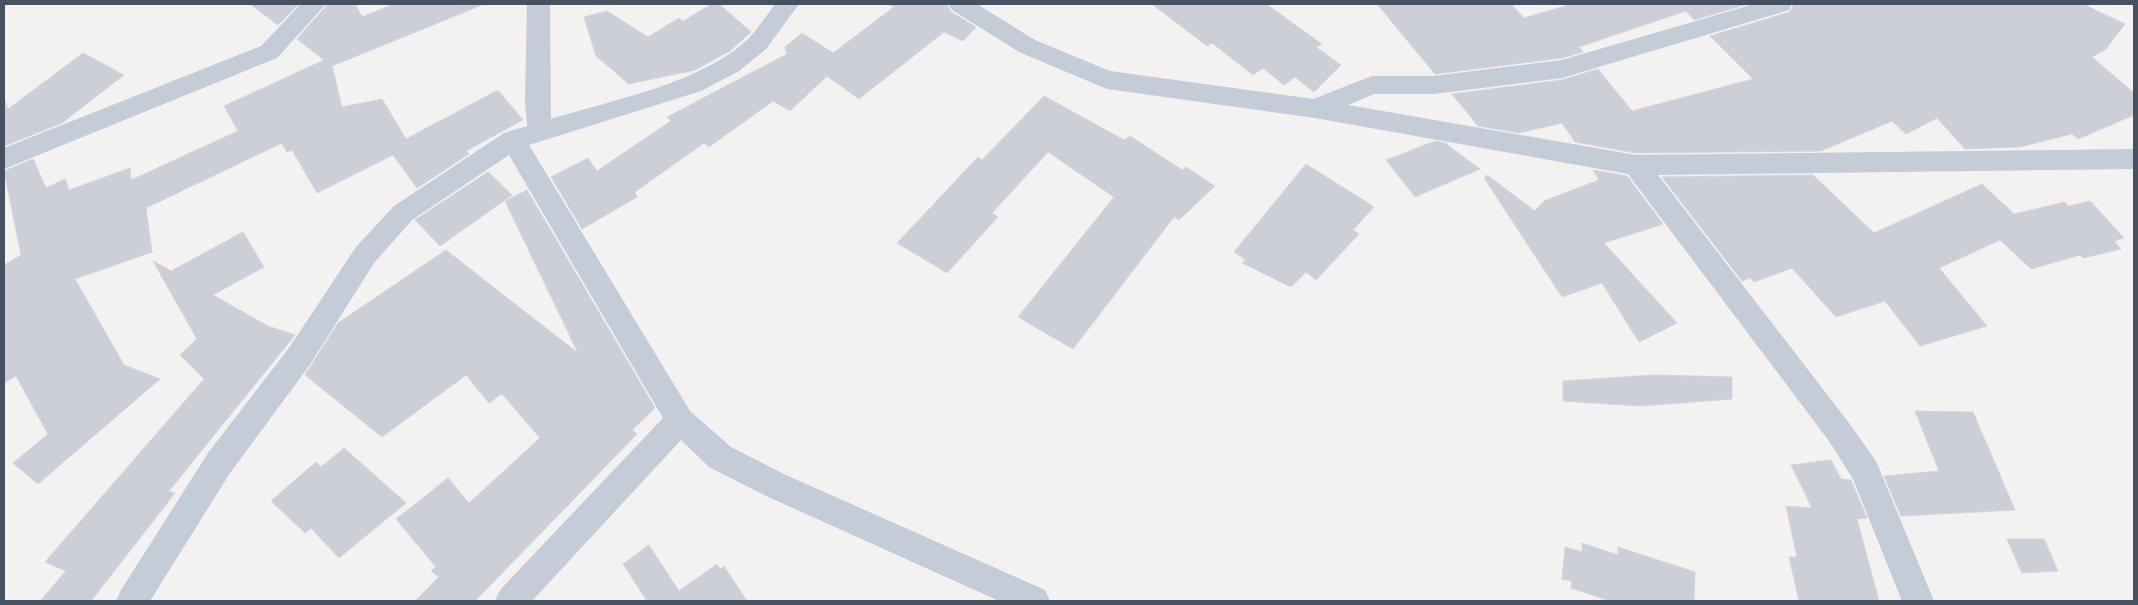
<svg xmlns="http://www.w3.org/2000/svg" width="2138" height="605" font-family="Inter,sans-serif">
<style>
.building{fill:#cccfd7;stroke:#d4d6dd}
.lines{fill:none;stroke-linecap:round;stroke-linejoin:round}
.minor{fill:#c3ccd7;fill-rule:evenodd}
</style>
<rect width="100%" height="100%" fill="#f4f1f1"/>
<g class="building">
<path d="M 250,4 L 299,4 L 278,25 Z"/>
<path d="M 328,4 L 355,4 L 362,17 L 394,4 L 482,5 L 332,66 L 342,107 L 382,99 L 406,139 L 498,90 L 523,120 L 466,151 L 469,154 L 417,188 L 393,155 L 317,193 L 292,150 L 287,152 L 282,143 L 146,208 L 152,252 L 75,279 L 124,365 L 160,379 L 38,484 L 13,463 L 48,434 L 16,376 L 4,383 L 4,265 L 21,255 L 4,171 L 33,159 L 46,188 L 65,179 L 69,190 L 130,168 L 131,180 L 238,131 L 224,106 L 324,60 L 297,39 Z"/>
<path d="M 712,4 L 719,4 L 751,32 L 730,51 L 695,70 L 629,84 L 596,56 L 584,17 L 607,11 L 648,37 L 679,18 L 683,21 Z"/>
<path d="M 888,4 L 946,4 L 951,12 L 976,27 L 963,41 L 944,32 L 859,99 L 827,76 L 790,111 L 773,101 L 709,147 L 704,143 L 635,192 L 637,197 L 582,229 L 551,177 L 588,158 L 597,171 L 671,121 L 667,117 L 787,54 L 785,47 L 802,33 L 833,53 L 894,7 Z"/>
<path d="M 1152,4 L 1266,4 L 1322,44 L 1316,47 L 1341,65 L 1314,92 L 1295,77 L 1284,85 L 1263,68 L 1253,75 L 1212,43 L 1207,46 Z"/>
<path d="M 1377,4 L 1511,4 L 1524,18 L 1572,4 L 1748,4 L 1694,20 L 1686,11 L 1579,47 L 1583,52 L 1562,58 L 1435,74 Z"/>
<path d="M 1794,4 L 2083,4 L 2125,24 L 2106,49 L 2092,57 L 2134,93 L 2134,115 L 2078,139 L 2072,134 L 2020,147 L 1965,149 L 1937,118 L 1906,134 L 1892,121 L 1821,151 L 1636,153 L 1575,142 L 1562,123 L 1519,133 L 1478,126 L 1452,94 L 1562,80 L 1598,69 L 1632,111 L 1753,79 L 1710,36 L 1790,12 Z"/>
<path d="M 83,53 L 124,75 L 62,123 L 4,146 L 4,99 L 8,109 Z"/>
<path d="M 1044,96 L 1124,140 L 1130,136 L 1182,170 L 1186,167 L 1215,186 L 1179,220 L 1174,217 L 1073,349 L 1018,317 L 1114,197 L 1048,152 L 992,213 L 998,217 L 947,273 L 897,243 L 978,157 L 982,160 Z"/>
<path d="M 1435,141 L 1445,143 L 1480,169 L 1415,197 L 1386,160 Z"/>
<path d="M 1306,164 L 1374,207 L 1353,230 L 1359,234 L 1316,280 L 1306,272 L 1291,287 L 1242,263 L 1246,260 L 1234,252 Z"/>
<path d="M 1593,170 L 1627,176 L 1663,224 L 1604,243 L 1677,323 L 1639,342 L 1602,283 L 1562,297 L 1484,178 L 1487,175 L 1535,211 L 1544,201 L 1599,180 Z"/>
<path d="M 488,172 L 512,195 L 440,246 L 415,220 Z"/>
<path d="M 1813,175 L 1874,233 L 1982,184 L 2014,214 L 2065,202 L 2068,206 L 2090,201 L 2124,238 L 2114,241 L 2121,249 L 2083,258 L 2080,255 L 2031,269 L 2000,240 L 1939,268 L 1987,326 L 1920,346 L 1885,301 L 1836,317 L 1792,268 L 1754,282 L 1750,278 L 1742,281 L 1662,177 Z"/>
<path d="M 527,190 L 655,408 L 632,430 L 637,434 L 475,601 L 415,601 L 439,577 L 431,571 L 436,567 L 396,519 L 448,478 L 469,503 L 540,438 L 502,394 L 489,403 L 466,375 L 382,437 L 305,375 L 338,323 L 446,250 L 578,353 L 505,201 Z"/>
<path d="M 243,232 L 264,267 L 213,295 L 268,326 L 295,335 L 169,491 L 175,493 L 91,601 L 40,601 L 66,571 L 45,562 L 204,379 L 180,355 L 197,339 L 153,261 L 171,271 Z"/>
<path d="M 1653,375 L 1732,377 L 1732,399 L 1641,406 L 1563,401 L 1563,381 Z"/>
<path d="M 1915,411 L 1973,412 L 2015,510 L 1901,516 L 1884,476 L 1939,471 Z"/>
<path d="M 344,448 L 406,503 L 339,558 L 311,528 L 305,533 L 271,501 L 316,462 L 321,467 Z"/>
<path d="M 1831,460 L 1841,479 L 1851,480 L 1867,518 L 1857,519 L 1879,601 L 1799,601 L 1789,557 L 1797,557 L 1786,506 L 1812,508 L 1791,465 Z"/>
<path d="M 2007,539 L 2044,539 L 2058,571 L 2022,573 Z"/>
<path d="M 1582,543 L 1618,555 L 1618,547 L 1695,572 L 1694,601 L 1610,601 L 1571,588 L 1572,581 L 1562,579 L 1565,547 L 1582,552 Z"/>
<path d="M 649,545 L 679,591 L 717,564 L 720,569 L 724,566 L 747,601 L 647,601 L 623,564 Z"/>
</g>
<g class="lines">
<g class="minor">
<path d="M 301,4 L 326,4 L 277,58 L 4,169 L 4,148 L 261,46 Z"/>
<path d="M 527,4 L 550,4 L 551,119 C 612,100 704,83 750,37 C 759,27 767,15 775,4 L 799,4 L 766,49 L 739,71 L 701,91 L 529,145 L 690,411 L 731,447 L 786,475 L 1045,590 L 1050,601 L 999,601 L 764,495 L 709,467 L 681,440 L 532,601 L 495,601 L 500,590 L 663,418 L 509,155 L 412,220 L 374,263 L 309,366 L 230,473 L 150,601 L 116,601 L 121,590 L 208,453 L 289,348 L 356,247 L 394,206 L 504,133 L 527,126 L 525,101 Z"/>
<path d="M 948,4 L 977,4 L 1035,40 L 1110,71 L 1313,99 L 1372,76 L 1433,76 L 1562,60 L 1754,4 L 1792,4 L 1789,10 L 1562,78 L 1433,94 L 1374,94 L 1348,105 L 1636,155 L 2134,149 L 2134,169 L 1658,175 L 1849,423 L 1876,461 L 1934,601 L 1902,601 L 1853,479 L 1829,441 L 1628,174 L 1315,118 L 1107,89 L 1019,52 L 952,10 Z"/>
</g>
</g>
<rect width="2138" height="605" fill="none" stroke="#465261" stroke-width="10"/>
</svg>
